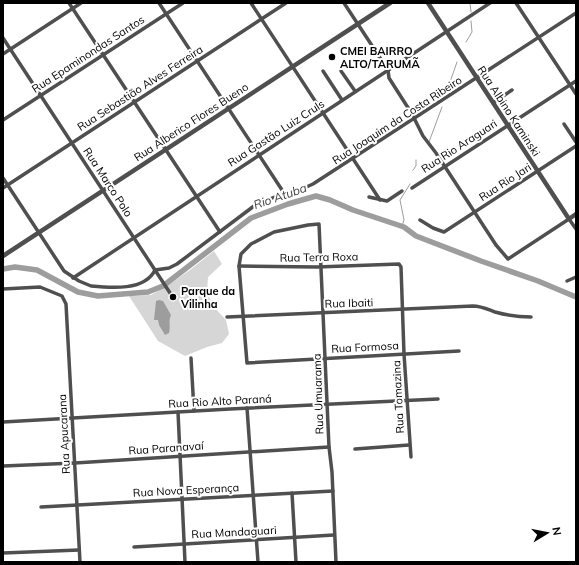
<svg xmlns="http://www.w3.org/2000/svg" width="579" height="565" font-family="Mulish,sans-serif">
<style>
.green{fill:#d6d6d6}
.water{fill:#9d9d9d}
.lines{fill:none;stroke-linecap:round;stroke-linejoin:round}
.stream{stroke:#9d9d9d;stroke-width:1}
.river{stroke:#9d9d9d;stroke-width:5.5}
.minor{stroke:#4f4f4f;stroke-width:3.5}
.tertiary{stroke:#4f4f4f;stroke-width:4.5}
.poi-dot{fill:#000;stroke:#fff;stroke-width:1.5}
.labels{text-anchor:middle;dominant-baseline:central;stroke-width:4;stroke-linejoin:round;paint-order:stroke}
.poi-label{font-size:11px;font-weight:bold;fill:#000;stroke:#fff;text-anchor:start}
.street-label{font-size:11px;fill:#000;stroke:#fff}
.water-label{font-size:12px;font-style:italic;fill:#3e3e3e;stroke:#fff}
</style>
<rect width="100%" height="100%" fill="#fff"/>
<path class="green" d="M 214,251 L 222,264 L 208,277 L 207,293 L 214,307 L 226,320 L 229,334 L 222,343 L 207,347 L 185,356 L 158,341 L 129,296 L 151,295 L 167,286 L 190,270 Z"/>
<path class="water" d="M 159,300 L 163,301 L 171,315 C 168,321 171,327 169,333 L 165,335 L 159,325 L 158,320 L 154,320 L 156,301 Z"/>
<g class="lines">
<g class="stream">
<path d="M 470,3 L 471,12"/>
<path d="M 466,42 L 472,32 L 471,21"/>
<path d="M 449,85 L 457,62"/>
<path d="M 429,142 L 442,107"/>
<path d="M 413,170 L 416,166 L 416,160"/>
<path d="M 402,226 L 404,220 L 400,200 L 410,184"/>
</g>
<path class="river" d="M 3,269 L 15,267 L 37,270 L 78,292 L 98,296 L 148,292 L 163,286 L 251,218 L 288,204 L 316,196 L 330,200 L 353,210 L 404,227 L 416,236 L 481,261 L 538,281 L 576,297"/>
<g class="minor">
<path d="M 69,3 L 220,232"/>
<path d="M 159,3 L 284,193"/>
<path d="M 251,3 L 380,200"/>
<path d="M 344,3 L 388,70 L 389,78 L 412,114 L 423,136 L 436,153 L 496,245 L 508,259 L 569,219 L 576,229"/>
<path d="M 516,3 L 576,94"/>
<path d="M 3,38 L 172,296"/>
<path d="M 3,54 L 81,3"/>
<path d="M 323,71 L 342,100"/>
<path d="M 341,71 L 355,91"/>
<path d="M 493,103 L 512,90"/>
<path d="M 3,120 L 183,3"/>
<path d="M 564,124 L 576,142"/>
<path d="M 3,178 L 64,271 L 79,281 L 91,286 C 111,288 145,291 155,270 L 169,268 L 177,264 L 254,206 L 284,193 L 302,189 L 313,184 L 576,13"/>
<path d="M 3,188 L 286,3"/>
<path d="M 412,188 L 576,81"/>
<path d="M 369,197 L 387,201 L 402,191"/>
<path d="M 420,220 L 433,228 L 444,232 L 576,146"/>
<path d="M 239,266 L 317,267 L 399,264 L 401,267 L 404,354 L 411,457"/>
<path d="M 73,278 L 490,3"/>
<path d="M 567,281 L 576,277"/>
<path d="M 3,289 L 40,287 L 62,296 L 66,304 L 80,562"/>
<path d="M 227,317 L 473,306 C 481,306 487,309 495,312 C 506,315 519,317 531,317"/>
<path d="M 191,358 L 194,411"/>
<path d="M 247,408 L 258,562"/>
<path d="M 178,412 L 185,562"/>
<path d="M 3,422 L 230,409 L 438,399"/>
<path d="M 355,449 L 409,445"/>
<path d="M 3,466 L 75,463 L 329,447"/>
<path d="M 292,493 L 296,562"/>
<path d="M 41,507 L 333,491"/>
<path d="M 134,547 L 334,535"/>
<path d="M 3,553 L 79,550"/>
<path d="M 336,562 L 332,472 L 329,447 L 319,224 L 308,225 L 274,232 L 251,244 L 241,254 L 239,266 L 247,363 C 318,359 388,355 459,351"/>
</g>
<g class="tertiary">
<path d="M 428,3 L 569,219 L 576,214"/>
<path d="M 3,256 L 390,3"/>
</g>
</g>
<g class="poi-dot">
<circle cx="332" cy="57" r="4"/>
<circle cx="173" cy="297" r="4"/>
</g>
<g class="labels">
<g class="poi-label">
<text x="340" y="51">CMEI BAIRRO<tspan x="340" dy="13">ALTO/TARUMÃ</tspan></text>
<text x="181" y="291">Parque da<tspan x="181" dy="13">Vilinha</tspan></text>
</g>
<g class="street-label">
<text transform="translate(88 54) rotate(-33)">Rua Epaminondas Santos</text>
<text transform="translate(140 88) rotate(-33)">Rua Sebastião Alves Ferreira</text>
<text transform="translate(509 111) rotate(57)">Rua Albino Kaminski</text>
<text transform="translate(397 120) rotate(-33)">Rua Joaquim da Costa Ribeiro</text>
<text transform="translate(191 122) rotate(-33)">Rua Alberico Flores Bueno</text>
<text transform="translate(276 133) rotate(-33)">Rua Gastão Luiz Cruls</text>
<text transform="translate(459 146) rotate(-33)">Rua Rio Araguari</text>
<text transform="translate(108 182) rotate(57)">Rua Marco Polo</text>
<text transform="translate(505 182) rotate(-33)">Rua Rio Jari</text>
<text transform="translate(319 257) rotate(-1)">Rua Terra Roxa</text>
<text transform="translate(349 303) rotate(-2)">Rua Ibaiti</text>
<text transform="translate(365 347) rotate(-3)">Rua Formosa</text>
<text transform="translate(318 394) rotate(-92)">Rua Umuarama</text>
<text transform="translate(398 397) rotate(-93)">Rua Tomazina</text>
<text transform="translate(220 401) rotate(-3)">Rua Rio Alto Paraná</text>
<text transform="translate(64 434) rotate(-93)">Rua Apucarana</text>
<text transform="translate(166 448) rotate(-4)">Rua Paranavaí</text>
<text transform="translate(186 490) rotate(-3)">Rua Nova Esperança</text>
<text transform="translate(234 532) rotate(-3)">Rua Mandaguari</text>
</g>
<g class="water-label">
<text transform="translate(280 196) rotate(-19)">Rio Atuba</text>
</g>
</g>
<rect width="579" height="565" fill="none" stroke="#000000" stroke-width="8"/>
<g transform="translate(547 533) rotate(80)" stroke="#ffffff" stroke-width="3" paint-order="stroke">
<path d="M0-3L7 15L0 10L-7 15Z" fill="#000000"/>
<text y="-6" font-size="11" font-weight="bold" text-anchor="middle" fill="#000000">N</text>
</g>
</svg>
